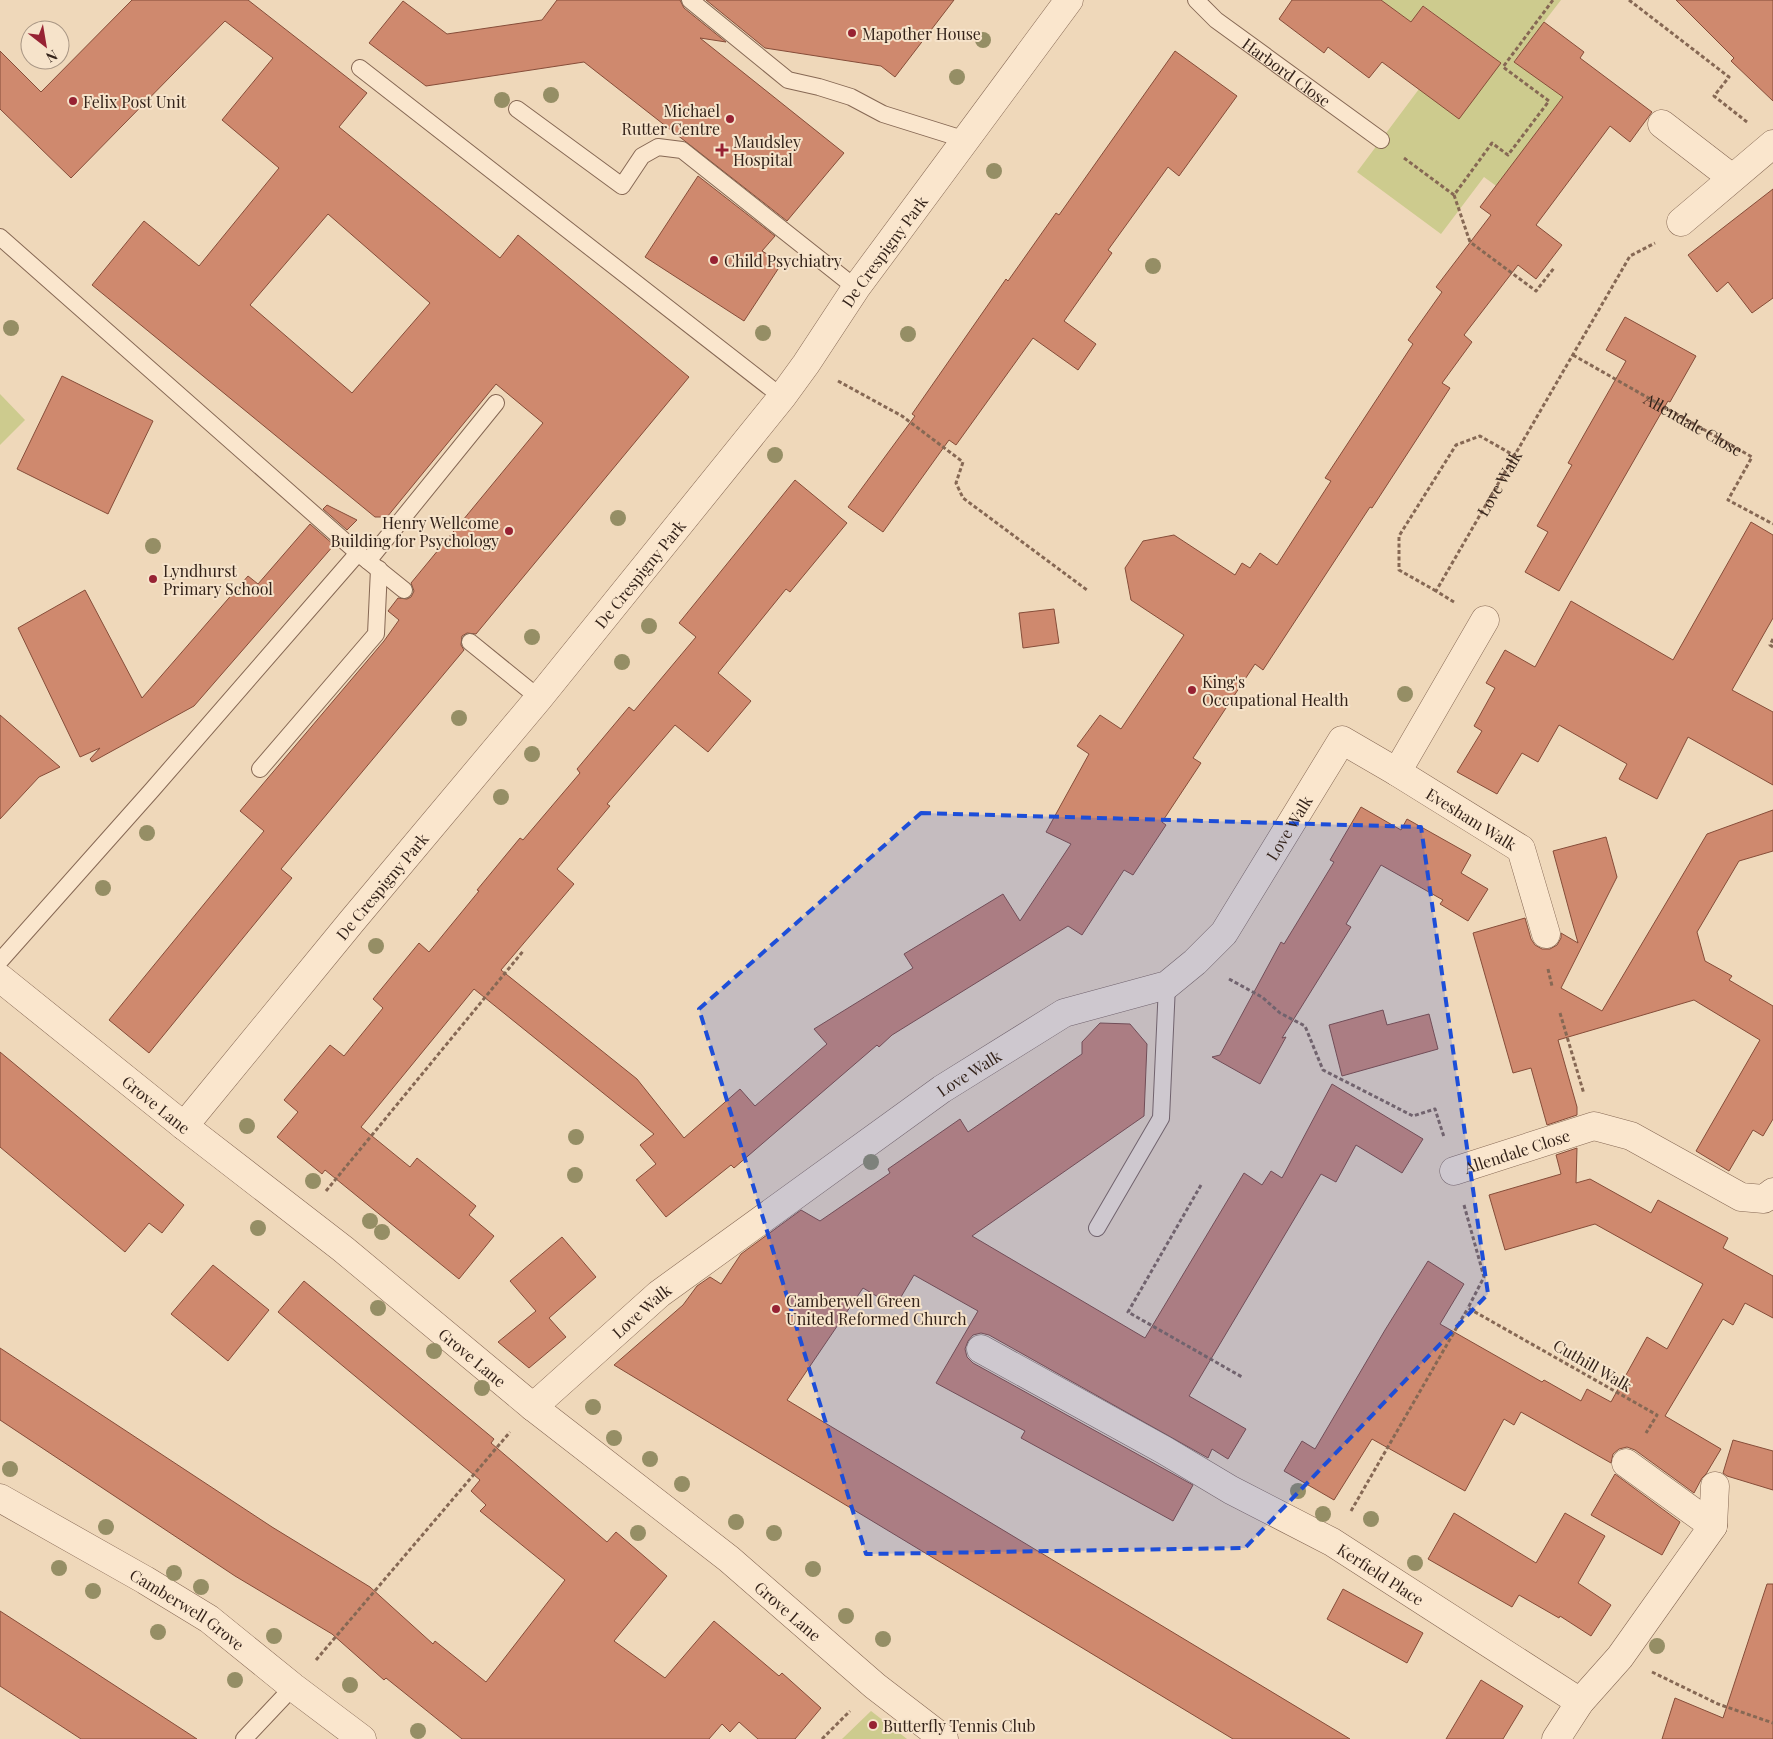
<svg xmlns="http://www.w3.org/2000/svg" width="1773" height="1739" font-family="'Playfair Display',serif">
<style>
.green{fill:#cdcb8e}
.building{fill:#cf896e;stroke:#864d39;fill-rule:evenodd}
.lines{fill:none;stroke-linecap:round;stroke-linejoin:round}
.service-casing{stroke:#866854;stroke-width:18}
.minor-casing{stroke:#866854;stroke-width:29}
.tertiary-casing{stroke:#866854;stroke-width:29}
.path{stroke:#866854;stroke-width:3;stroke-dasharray:4 2.5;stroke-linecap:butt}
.service{stroke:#fae6cd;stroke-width:16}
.minor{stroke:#fae6cd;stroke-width:28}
.tertiary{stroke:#fae6cd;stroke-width:28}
.tree{fill:#958e65}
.marked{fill:#1d4ed8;fill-opacity:0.2;stroke:#1d4ed8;stroke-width:4;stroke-dasharray:10 6;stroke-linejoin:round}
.poi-dot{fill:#972233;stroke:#f6e3ca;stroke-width:2}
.labels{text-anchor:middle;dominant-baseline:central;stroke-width:4;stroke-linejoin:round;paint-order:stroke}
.poi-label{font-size:16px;fill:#34231a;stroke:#f6e3ca;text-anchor:start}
.street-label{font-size:16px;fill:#34231a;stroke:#f6e3ca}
</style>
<rect width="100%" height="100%" fill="#efd8ba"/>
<g class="green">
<path d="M 1381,0 L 1561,0 L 1514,61 L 1554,91 L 1558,88 L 1566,93 L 1530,141 L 1499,188 L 1484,177 L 1441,234 L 1357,172 L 1419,89 L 1500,64 L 1424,6 L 1411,22 Z"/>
<path d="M 0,394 L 25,420 L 0,445 Z"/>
<path d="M 871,1711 L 907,1739 L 842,1739 Z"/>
</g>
<g class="building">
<path d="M 132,0 L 248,0 L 367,93 L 339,127 L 500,258 L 518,235 L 689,377 L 476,634 L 467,633 L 462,636 L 461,645 L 464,650 L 281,869 L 292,878 L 149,1053 L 109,1020 L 264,831 L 240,811 L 384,641 L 399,620 L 388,611 L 398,598 L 407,599 L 411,597 L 414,591 L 411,583 L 543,423 L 496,384 L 387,517 L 375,517 L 92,285 L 144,221 L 199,266 L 279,168 L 222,120 L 273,58 L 225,21 L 71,178 L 0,109 L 0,51 L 41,92 ZM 328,214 L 430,303 L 352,393 L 250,305 Z"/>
<path d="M 557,0 L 680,0 L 684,8 L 726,42 L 700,38 L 844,153 L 787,221 L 584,62 L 426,86 L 369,43 L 403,1 L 447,34 L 542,20 Z"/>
<path d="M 706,0 L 954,0 L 895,77 L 881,66 L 765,48 Z"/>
<path d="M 1292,0 L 1381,0 L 1411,22 L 1423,6 L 1501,63 L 1459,119 L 1382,62 L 1369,78 L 1328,47 L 1324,53 L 1279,19 Z"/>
<path d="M 1676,0 L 1773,0 L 1773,101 L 1731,61 L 1734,58 Z"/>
<path d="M 1544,22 L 1584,52 L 1580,58 L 1652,112 L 1630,142 L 1610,126 L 1536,225 L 1562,245 L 1536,279 L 1518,265 L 1464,335 L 1472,342 L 1442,383 L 1450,388 L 1372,508 L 1370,507 L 1263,670 L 1255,664 L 1193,758 L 1201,763 L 1162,822 L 1166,825 L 1133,875 L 1124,870 L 1082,935 L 1068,926 L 892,1035 L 879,1047 L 877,1045 L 734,1168 L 731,1165 L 666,1217 L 636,1180 L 656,1164 L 640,1145 L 654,1134 L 474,989 L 361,1127 L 410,1167 L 417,1158 L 476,1206 L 469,1215 L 494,1236 L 459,1279 L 325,1170 L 322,1174 L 277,1137 L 298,1112 L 284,1100 L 330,1045 L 344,1056 L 383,1008 L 373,999 L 419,943 L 429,952 L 479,891 L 477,890 L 520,838 L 523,840 L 580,773 L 577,769 L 629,707 L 634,711 L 696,637 L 679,623 L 795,480 L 847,523 L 790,592 L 786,589 L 718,673 L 751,701 L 708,752 L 675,725 L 607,804 L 610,806 L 557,869 L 574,884 L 501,970 L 637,1079 L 684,1138 L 740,1089 L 755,1106 L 827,1044 L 814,1029 L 913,968 L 904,954 L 1003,894 L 1020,921 L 1071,844 L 1046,832 L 1089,754 L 1077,746 L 1100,715 L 1121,729 L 1184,635 L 1131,600 L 1125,568 L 1143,541 L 1174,535 L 1235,575 L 1242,563 L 1250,568 L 1260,553 L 1277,565 L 1331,481 L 1325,478 L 1413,344 L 1408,340 L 1442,292 L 1436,287 L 1491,215 L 1480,207 L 1563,97 L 1514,62 Z"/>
<path d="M 1175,51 L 1237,96 L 1179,176 L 1168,167 L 1108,250 L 1112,253 L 1064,321 L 1096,344 L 1078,370 L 1033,338 L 956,445 L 949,440 L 883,532 L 848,507 L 915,416 L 912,414 L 1006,279 L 1008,281 L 1056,213 L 1059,215 Z"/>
<path d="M 698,176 L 775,236 L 762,251 L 782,263 L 744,321 L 645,257 Z"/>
<path d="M 1773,189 L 1773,298 L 1752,313 L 1728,282 L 1717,292 L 1688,255 Z"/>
<path d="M 1625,317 L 1696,356 L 1670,402 L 1668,401 L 1559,591 L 1525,572 L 1548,532 L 1537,526 L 1572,465 L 1568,463 L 1626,361 L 1606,350 Z"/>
<path d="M 62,376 L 153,421 L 108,514 L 17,469 Z"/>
<path d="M 327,505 L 357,520 L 347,530 L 323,509 Z"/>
<path d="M 1751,522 L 1773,535 L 1773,618 L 1732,690 L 1773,712 L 1773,785 L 1688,737 L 1657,799 L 1619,779 L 1627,764 L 1559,725 L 1538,762 L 1522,753 L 1497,794 L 1457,772 L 1482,731 L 1474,726 L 1495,688 L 1486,683 L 1505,650 L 1535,667 L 1571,601 L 1673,660 Z"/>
<path d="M 310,524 L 334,545 L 194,706 L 92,762 L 90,759 L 100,748 L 80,757 L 18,628 L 85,590 L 142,698 L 248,576 L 258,584 Z"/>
<path d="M 1054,609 L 1059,643 L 1023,648 L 1019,613 Z"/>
<path d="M 0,715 L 60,767 L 39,777 L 0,819 Z"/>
<path d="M 1361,807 L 1401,830 L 1407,819 L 1471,855 L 1461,873 L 1488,889 L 1468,921 L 1440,904 L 1443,900 L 1381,865 L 1346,924 L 1351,927 L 1282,1038 L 1286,1037 L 1260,1084 L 1212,1057 L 1220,1055 L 1281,942 L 1284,944 L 1334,862 L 1330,860 Z"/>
<path d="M 1773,810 L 1773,851 L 1739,861 L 1697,932 L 1705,961 L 1732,976 L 1729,980 L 1773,1006 L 1773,1119 L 1763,1136 L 1753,1130 L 1729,1171 L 1696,1151 L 1760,1040 L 1694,1000 L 1558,1040 L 1577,1107 L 1577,1115 L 1547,1125 L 1531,1068 L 1513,1073 L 1473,933 L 1525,918 L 1531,939 L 1535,945 L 1542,949 L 1550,949 L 1557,945 L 1561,938 L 1561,933 L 1578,943 L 1553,851 L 1606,837 L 1617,877 L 1561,988 L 1602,1011 L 1707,834 Z"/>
<path d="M 1383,1010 L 1387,1025 L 1429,1014 L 1438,1049 L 1342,1076 L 1329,1025 Z"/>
<path d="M 1100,1023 L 1130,1024 L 1147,1044 L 1144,1116 L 972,1236 L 1145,1338 L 1244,1173 L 1262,1185 L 1271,1171 L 1282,1178 L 1332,1084 L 1423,1139 L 1402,1173 L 1356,1145 L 1336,1182 L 1321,1174 L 1189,1396 L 1246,1429 L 1228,1459 L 1212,1449 L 1208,1458 L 989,1335 L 981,1333 L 973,1335 L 968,1341 L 965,1349 L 967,1357 L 973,1363 L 1193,1485 L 1173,1521 L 1021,1438 L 1025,1431 L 936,1383 L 978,1311 L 914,1275 L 895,1307 L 863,1288 L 787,1400 L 1350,1739 L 1233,1739 L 614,1365 L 683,1305 L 697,1286 L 710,1277 L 721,1284 L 741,1254 L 801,1210 L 820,1221 L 890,1173 L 888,1169 L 960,1119 L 968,1132 L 1082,1054 L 1082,1042 Z"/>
<path d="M 0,1052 L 184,1205 L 162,1233 L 149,1223 L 125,1252 L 0,1147 Z"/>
<path d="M 1577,1148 L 1576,1183 L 1590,1179 L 1651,1213 L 1658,1200 L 1728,1238 L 1723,1248 L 1773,1276 L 1773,1318 L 1745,1303 L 1733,1325 L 1723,1319 L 1665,1416 L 1721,1449 L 1706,1474 L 1702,1478 L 1694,1493 L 1635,1450 L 1627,1447 L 1619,1449 L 1613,1454 L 1611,1463 L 1521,1412 L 1514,1425 L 1504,1419 L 1465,1491 L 1372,1439 L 1334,1500 L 1284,1471 L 1302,1441 L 1315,1449 L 1385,1330 L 1428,1261 L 1464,1284 L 1440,1324 L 1542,1382 L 1544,1380 L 1581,1401 L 1587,1389 L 1611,1402 L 1647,1337 L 1667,1349 L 1703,1284 L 1595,1224 L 1505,1250 L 1489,1195 L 1561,1174 L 1556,1155 Z"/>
<path d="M 562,1237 L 596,1277 L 549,1318 L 566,1337 L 529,1368 L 498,1342 L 536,1311 L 510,1281 Z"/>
<path d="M 213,1265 L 269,1310 L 228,1361 L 171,1314 Z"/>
<path d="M 304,1281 L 494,1439 L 491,1443 L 607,1542 L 616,1532 L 667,1576 L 614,1641 L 665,1678 L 714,1621 L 779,1676 L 782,1673 L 821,1708 L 795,1739 L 758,1739 L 739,1722 L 730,1732 L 722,1724 L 709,1739 L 462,1739 L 386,1678 L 384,1680 L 332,1634 L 235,1576 L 0,1420 L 0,1348 L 272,1527 L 370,1587 L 433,1644 L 435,1641 L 486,1682 L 565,1580 L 480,1511 L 486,1505 L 471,1491 L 480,1480 L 278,1312 Z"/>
<path d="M 1733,1440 L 1773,1451 L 1773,1490 L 1727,1476 L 1723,1473 Z"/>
<path d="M 1615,1474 L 1680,1522 L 1662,1555 L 1591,1515 Z"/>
<path d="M 1454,1513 L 1536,1563 L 1565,1513 L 1605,1536 L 1578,1583 L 1611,1605 L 1591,1636 L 1560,1616 L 1559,1618 L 1519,1595 L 1512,1607 L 1428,1559 Z"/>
<path d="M 1767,1584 L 1773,1584 L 1773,1739 L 1662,1739 L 1675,1698 L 1723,1718 Z"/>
<path d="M 1343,1589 L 1423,1633 L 1407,1663 L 1327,1619 Z"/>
<path d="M 0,1611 L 68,1655 L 197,1739 L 81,1739 L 0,1686 Z"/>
<path d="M 1481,1680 L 1523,1706 L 1503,1739 L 1446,1739 Z"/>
</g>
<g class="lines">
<defs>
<g id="service">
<path d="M 690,0 L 788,80 L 819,87 L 851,97 L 883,114 L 966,140"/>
<path id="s3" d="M 1196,0 L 1216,20 L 1381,140"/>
<path d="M 360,68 L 782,397"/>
<path d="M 517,109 L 622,186 L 642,156 L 658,147 L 682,150 L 856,288"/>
<path d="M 0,237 L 358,553 L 404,590"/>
<path d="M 368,561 L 496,403"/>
<path d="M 470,642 L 539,698"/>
<path d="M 260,769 L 376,634 L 379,569"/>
<path d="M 0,961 L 152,790 L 358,553"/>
<path d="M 1097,1228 L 1161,1118 L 1167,985"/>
<path d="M 244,1739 L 293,1687"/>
</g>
<g id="minor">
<path d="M 1662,124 L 1732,178"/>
<path d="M 1681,222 L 1773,144"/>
<path id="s4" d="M 1397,772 L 1521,849 L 1546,934"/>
<path id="s5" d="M 184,1126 L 352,921 L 539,698 L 782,397 L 806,364 L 856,288 L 1069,0"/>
<path id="s6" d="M 1454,1171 L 1594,1126 L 1631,1136 L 1741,1197 L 1764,1199 L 1773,1192"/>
<path id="s7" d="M 981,1349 L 1164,1450 L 1231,1490 L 1332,1542 L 1580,1702"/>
<path id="s8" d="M 533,1407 L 659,1294 L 942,1089 L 1064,1013 L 1167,985 L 1195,962 L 1224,933 L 1342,740 L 1397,772 L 1485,620"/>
<path d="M 1626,1463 L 1713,1526"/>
<path id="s9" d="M 0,1498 L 145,1580 L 209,1619 L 293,1687 L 362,1739"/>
<path d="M 1556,1739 L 1580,1702 L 1620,1657 L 1713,1526 L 1715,1486"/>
</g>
<g id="tertiary">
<path id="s10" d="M 0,978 L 184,1126 L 343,1249 L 533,1407 L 729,1559 L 875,1686 L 944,1739"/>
</g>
</defs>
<use href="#service" class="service-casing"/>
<use href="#minor" class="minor-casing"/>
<use href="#tertiary" class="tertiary-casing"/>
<g class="path">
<path d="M 1629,0 L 1729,77 L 1714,96 L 1747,122"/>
<path d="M 1404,158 L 1454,195 L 1492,143 L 1508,155 L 1549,101 L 1503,67 L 1553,0"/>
<path d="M 1454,195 L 1470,242 L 1536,291 L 1554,268"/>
<path id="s1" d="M 1573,355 L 1752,457 L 1728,500 L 1773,524"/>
<path d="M 838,381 L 902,416 L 963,462 L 956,483 L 963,498 L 1087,590"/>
<path d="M 1436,591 L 1399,570 L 1399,536 L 1456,445 L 1480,436 L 1515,456"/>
<path id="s2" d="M 1454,602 L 1436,591 L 1630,256 L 1655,243"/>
<path d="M 1773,639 L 1770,645 L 1773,647"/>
<path d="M 1548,969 L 1552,986"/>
<path d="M 1229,979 L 1262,997 L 1280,1013 L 1305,1026 L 1323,1070 L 1413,1116 L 1435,1109 L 1444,1137"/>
<path d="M 1560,1013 L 1584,1094"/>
<path d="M 1201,1185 L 1128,1312 L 1242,1377"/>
<path d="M 326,1191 L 524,950"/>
<path d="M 1464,1205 L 1484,1277 L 1468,1308 L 1657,1415 L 1646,1433"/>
<path d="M 1351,1511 L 1468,1308"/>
<path d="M 316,1660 L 510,1432"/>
<path d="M 1652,1672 L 1718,1704 L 1773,1723"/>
<path d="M 822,1739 L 850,1711"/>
</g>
<use href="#service" class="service"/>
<use href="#minor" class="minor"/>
<use href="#tertiary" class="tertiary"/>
</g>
<g class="tree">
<circle cx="983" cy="40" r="8"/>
<circle cx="957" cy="77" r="8"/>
<circle cx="551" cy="95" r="8"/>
<circle cx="502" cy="100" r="8"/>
<circle cx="994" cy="171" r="8"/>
<circle cx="1153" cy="266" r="8"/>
<circle cx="11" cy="328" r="8"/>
<circle cx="763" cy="333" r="8"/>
<circle cx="908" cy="334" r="8"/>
<circle cx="775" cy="455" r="8"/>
<circle cx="618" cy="518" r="8"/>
<circle cx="153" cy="546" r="8"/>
<circle cx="649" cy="626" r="8"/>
<circle cx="532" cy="637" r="8"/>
<circle cx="622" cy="662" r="8"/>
<circle cx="1405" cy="694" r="8"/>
<circle cx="459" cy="718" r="8"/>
<circle cx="532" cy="754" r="8"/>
<circle cx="501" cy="797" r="8"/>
<circle cx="147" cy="833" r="8"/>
<circle cx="103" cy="888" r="8"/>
<circle cx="376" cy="946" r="8"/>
<circle cx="247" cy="1126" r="8"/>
<circle cx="576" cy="1137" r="8"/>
<circle cx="871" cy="1162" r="8"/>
<circle cx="575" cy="1175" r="8"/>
<circle cx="313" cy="1181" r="8"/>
<circle cx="370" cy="1221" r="8"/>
<circle cx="258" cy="1228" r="8"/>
<circle cx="382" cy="1232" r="8"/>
<circle cx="378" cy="1308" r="8"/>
<circle cx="434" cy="1351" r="8"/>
<circle cx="482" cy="1388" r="8"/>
<circle cx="593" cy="1407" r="8"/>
<circle cx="614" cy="1438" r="8"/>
<circle cx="650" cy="1459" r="8"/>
<circle cx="10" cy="1469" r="8"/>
<circle cx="682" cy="1484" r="8"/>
<circle cx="1298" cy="1491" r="8"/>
<circle cx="1323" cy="1514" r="8"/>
<circle cx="1371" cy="1519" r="8"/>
<circle cx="736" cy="1522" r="8"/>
<circle cx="106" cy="1527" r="8"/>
<circle cx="638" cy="1533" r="8"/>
<circle cx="774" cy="1533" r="8"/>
<circle cx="1415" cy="1563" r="8"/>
<circle cx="59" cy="1568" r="8"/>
<circle cx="813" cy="1569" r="8"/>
<circle cx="174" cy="1573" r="8"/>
<circle cx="201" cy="1587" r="8"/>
<circle cx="93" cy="1591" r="8"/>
<circle cx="846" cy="1616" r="8"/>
<circle cx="158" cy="1632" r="8"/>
<circle cx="274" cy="1636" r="8"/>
<circle cx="883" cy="1639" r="8"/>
<circle cx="1657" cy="1646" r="8"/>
<circle cx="235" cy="1680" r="8"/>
<circle cx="350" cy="1685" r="8"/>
<circle cx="418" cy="1731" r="8"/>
</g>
<path class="marked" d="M 921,813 L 1421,827 L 1488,1294 L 1245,1548 L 866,1554 L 699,1009 Z"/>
<g class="poi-dot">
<circle cx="852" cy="33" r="5"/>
<circle cx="73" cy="101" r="5"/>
<circle cx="730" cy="119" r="5"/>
<path d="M719.5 142.5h5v5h5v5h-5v5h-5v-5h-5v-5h5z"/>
<circle cx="714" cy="260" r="5"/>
<circle cx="509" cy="531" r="5"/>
<circle cx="153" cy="579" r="5"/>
<circle cx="1192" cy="690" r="5"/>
<circle cx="776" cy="1309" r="5"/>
<circle cx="873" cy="1725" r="5"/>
</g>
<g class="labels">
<g class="poi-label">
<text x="862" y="33">Mapother House</text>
<text x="83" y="101">Felix Post Unit</text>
<text x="720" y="110" text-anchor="end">Michael<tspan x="720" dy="18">Rutter Centre</tspan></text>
<text x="733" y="141">Maudsley<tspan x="733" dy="18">Hospital</tspan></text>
<text x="724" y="260">Child Psychiatry</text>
<text x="499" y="522" text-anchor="end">Henry Wellcome<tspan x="499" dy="18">Building for Psychology</tspan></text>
<text x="163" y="570">Lyndhurst<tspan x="163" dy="18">Primary School</tspan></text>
<text x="1202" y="681">King's<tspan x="1202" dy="18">Occupational Health</tspan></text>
<text x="786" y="1300">Camberwell Green<tspan x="786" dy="18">United Reformed Church</tspan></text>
<text x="883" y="1725">Butterfly Tennis Club</text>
</g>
<g class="street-label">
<text stroke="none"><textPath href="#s3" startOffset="116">Harbord Close</textPath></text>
<text stroke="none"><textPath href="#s5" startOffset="1121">De Crespigny Park</textPath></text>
<text stroke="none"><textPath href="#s1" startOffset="139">Allendale Close</textPath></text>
<text stroke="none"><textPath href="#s2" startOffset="146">Love Walk</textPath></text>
<text stroke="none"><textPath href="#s5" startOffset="716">De Crespigny Park</textPath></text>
<text stroke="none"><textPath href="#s4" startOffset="88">Evesham Walk</textPath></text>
<text stroke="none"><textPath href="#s8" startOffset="970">Love Walk</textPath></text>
<text stroke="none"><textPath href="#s5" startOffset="311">De Crespigny Park</textPath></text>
<text stroke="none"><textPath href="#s8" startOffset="550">Love Walk</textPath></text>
<text stroke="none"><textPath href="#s10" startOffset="201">Grove Lane</textPath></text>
<text stroke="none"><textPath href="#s6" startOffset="66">Allendale Close</textPath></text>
<text stroke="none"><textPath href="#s8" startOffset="145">Love Walk</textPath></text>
<text stroke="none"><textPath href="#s10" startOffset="606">Grove Lane</textPath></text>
<text transform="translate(1593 1365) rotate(30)">Cuthill Walk</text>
<text stroke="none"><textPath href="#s7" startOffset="459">Kerfield Place</textPath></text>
<text stroke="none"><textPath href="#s9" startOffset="218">Camberwell Grove</textPath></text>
<text stroke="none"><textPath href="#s10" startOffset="1011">Grove Lane</textPath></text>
</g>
</g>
<g transform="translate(45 45) rotate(149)"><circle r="24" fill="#f6e3ca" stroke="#a89684"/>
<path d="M0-4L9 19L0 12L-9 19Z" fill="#972233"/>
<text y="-8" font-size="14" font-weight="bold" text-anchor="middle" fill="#34231a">N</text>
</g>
</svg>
